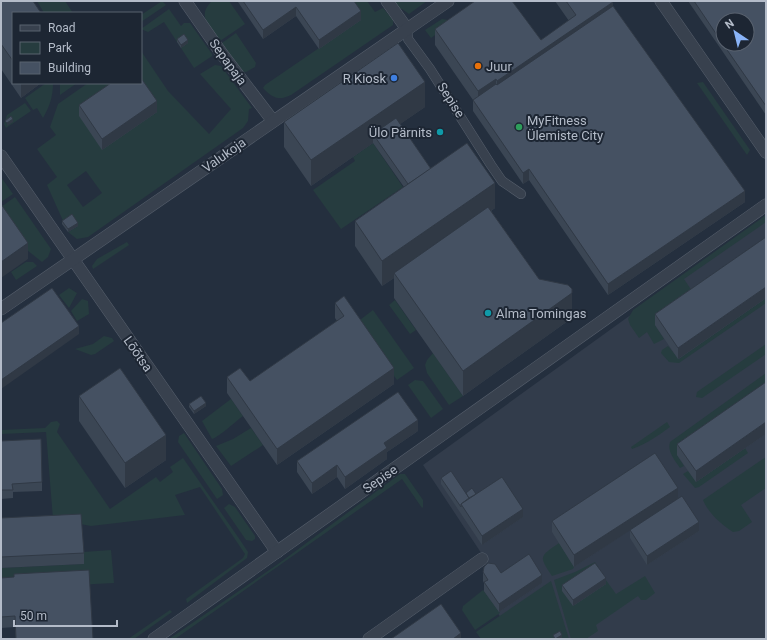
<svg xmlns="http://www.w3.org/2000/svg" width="767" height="640" font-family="Roboto,sans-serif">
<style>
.airport{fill:#323c4b}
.green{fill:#263c3f;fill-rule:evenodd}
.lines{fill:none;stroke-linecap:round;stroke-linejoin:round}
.pedestrian-casing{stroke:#565f6c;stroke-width:10}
.minor-casing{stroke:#565f6c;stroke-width:13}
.pedestrian{stroke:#38414e;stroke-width:9}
.minor{stroke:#38414e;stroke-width:12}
.wall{fill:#3b4654}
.shaded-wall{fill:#303945}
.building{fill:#455162;stroke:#303945}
.food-dot{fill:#e8710a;stroke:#1d2633;stroke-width:1.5}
.shop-dot{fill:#3f7fe0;stroke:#1d2633;stroke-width:1.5}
.leisure-dot{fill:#2e9e5b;stroke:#1d2633;stroke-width:1.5}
.culture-dot{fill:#0f9aa8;stroke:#1d2633;stroke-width:1.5}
.labels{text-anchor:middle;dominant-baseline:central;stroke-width:4;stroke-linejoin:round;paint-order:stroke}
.street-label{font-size:13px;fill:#b4bcc9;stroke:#1d2633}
.poi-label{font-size:13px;fill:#b4bcc9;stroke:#1d2633;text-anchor:start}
</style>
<rect width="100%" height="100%" fill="#242f3e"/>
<path class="airport" d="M 766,220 L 766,639 L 515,639 L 483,591 L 499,580 L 423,465 L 632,314 Z"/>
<g class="green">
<path d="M 37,1 L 65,1 L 73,13 L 44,13 Z"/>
<path d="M 162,1 L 166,5 L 141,22 L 141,15 Z"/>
<path d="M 212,1 L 229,1 L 245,24 L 220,41 C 210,26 196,16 212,1 Z"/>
<path d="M 347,1 L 367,1 L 375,12 L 383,8 L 393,20 L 393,25 L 291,95 C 279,101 272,98 263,88 L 265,85 L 360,20 Z"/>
<path d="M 394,1 L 427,1 L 409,14 L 402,9 L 400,10 Z"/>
<path d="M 169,9 L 181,26 L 184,23 L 190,23 L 212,54 L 212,56 L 194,68 L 164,22 L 148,32 L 141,29 Z"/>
<path d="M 442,19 L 448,20 L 451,24 L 431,38 L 425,30 Z"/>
<path d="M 236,33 L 256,63 L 255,67 L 246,72 L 240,71 L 222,43 Z"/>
<path d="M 141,51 L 168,91 L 209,134 L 231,109 L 200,74 L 215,65 L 221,66 L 252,108 L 249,109 L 248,121 L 243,128 L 88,237 L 77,239 L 68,232 L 78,226 L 64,223 L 47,185 L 57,177 L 37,149 L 56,135 L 50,127 L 58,104 L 88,83 L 141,83 ZM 86,171 L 102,193 L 83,207 L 67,185 Z"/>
<path d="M 703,82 L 750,150 L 747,155 L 697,83 Z"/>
<path d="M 46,83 L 53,83 C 53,96 50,106 43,118 L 37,108 L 33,110 L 25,98 Z"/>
<path d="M 60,83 L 77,83 L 60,95 Z"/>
<path d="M 25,103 L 31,111 L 6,128 L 4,124 L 7,115 Z"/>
<path d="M 373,143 L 403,187 L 341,229 L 313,190 L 355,161 L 353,157 Z"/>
<path d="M 1,177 L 13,194 L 1,202 Z"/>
<path d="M 15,197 L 51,249 L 48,257 L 42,262 L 27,250 L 1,207 Z"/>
<path d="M 766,215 L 766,222 L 684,279 L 696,297 L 655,325 L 664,339 L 654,344 L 647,332 L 639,338 L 630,325 L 628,319 L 633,310 Z"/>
<path d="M 127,242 L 129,245 L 93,269 L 92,266 L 97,259 Z"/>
<path d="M 26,262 L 33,262 L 37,266 L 16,280 L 11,272 Z"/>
<path d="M 69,288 L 77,293 L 69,308 L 59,295 Z"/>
<path d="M 766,298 L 766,303 L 679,363 L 669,362 L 661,353 L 662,350 L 668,346 L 679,359 Z"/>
<path d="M 82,299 L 88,301 L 89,314 L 77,321 L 71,311 Z"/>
<path d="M 395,300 L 416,330 L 410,334 L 389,305 Z"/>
<path d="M 373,310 L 414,368 L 397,380 L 356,323 Z"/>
<path d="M 104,336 L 112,338 L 114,341 L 95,354 L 91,355 L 75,349 L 93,344 Z"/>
<path d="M 766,344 L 766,354 L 702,398 L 696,397 L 697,392 Z"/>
<path d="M 433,353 L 463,396 L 449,405 L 427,373 L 425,365 L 427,360 Z"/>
<path d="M 766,373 L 766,393 L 677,455 L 684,466 L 680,468 C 675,460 667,452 670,442 Z"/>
<path d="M 415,380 L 423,381 L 443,409 L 431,418 L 408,385 Z"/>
<path d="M 231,399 L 243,416 C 236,421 219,437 212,439 L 202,421 Z"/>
<path d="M 57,421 L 60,424 L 57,432 L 110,509 L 156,477 L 160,482 L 173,472 L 170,467 L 183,458 L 238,537 L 248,552 L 247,558 L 187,603 L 186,599 L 243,558 L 245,554 L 200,487 L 175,495 L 185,515 L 91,526 L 53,519 L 46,432 L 1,434 L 1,430 L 45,428 L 51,422 Z"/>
<path d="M 667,422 L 670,427 C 658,436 646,444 632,449 L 631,447 Z"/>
<path d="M 251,428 L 263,445 L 231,466 L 216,446 L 233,439 Z"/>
<path d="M 184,433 L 222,489 L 223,495 L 217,499 L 178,442 L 179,436 Z"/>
<path d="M 745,448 L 748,453 L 699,487 L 695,488 L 683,474 L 688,471 L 696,482 Z"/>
<path d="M 766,457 L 766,488 L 741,505 L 752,522 L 739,531 L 733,532 C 722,525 708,513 703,500 Z"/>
<path d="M 400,474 L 405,474 L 423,500 L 423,507 L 422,508 L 402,479 L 175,639 L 169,639 L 278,564 Z"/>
<path d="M 229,504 L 235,507 L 255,536 L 255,539 L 252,541 L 246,540 L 224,508 Z"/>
<path d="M 559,543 L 574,567 L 573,569 L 552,576 C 539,556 539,557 559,543 Z"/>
<path d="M 111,550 L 114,583 L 1,589 L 1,568 L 83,564 L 83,552 Z"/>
<path d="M 595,562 L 599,568 L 596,569 L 603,576 L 616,594 L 645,576 L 655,593 L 646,600 L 641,600 L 638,596 L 596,625 L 598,631 L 586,639 L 571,639 L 554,580 L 575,572 Z"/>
<path d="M 551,581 L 569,639 L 481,639 L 476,632 Z"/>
<path d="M 483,590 L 500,613 L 475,630 L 462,610 L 463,606 Z"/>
<path d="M 170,610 L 172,612 L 134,639 L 128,639 Z"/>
</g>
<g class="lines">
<defs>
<path id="pedestrian" d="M 407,29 L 408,39 L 430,69 L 491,165 L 502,181 L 521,194"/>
<g id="minor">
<path d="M 185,1 L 222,54 L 273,121"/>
<path d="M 387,1 L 407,29"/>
<path d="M 661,1 L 766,152"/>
<path d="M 1,156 L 277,552"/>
<path d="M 1,309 L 448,1"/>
<path d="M 154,639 L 766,205"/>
<path d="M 369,639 L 482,559"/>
</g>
</defs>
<use href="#pedestrian" class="pedestrian-casing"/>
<use href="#minor" class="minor-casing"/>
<use href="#pedestrian" class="pedestrian"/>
<use href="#minor" class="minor"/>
</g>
<g class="wall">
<path d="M 1,1 L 13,13 L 13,83 L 41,83 L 21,98 L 1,69 Z"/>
<path d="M 238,1 L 354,1 L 361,20 L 319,49 L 296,16 L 263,39 L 238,2 Z"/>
<path d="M 555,1 L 612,1 L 613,6 L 745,202 L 608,295 L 529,180 L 523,184 L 473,111 L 473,100 L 435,45 L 435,29 L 541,40 L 569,21 Z"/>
<path d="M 688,1 L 766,1 L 766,115 Z"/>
<path d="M 177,39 L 188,43 L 181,48 L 177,42 Z"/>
<path d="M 79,105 L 157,112 L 102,150 L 79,116 Z"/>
<path d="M 425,107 L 400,124 L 431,169 L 495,208 L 491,211 L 539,279 L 572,318 L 463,396 L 394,298 L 394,278 L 382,286 L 355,246 L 355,221 L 404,187 L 373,143 L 311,186 L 284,147 L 284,122 Z"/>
<path d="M 62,221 L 78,226 L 68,232 L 62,224 Z"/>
<path d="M 766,237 L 766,298 L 678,359 L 655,325 L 655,314 Z"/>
<path d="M 335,303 L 394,384 L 277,465 L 227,393 L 227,377 L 250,381 L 337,321 L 335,318 Z"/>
<path d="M 766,382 L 766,434 L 696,482 L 677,455 L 677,444 Z"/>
<path d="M 79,396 L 166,460 L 125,488 L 79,421 Z"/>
<path d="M 189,404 L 206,406 L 194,414 L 189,407 Z"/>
<path d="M 418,431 L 387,452 L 387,459 L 345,489 L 337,477 L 312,494 L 297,472 L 297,461 Z"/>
<path d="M 1,441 L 42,482 L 42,491 L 13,492 L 13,498 L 1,499 Z"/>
<path d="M 441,478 L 466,493 L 476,494 L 523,517 L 482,545 L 441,484 Z"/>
<path d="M 678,498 L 699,531 L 647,565 L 630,538 L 630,530 L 574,567 L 552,532 L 552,521 Z"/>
<path d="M 1,518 L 84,553 L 84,564 L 1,568 Z"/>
<path d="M 483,572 L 501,573 L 542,583 L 499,612 L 484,591 L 484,583 L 483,581 Z"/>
<path d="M 1,578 L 93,639 L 16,639 L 15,627 L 1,628 Z"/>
<path d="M 606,584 L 573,606 L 562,591 L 562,585 Z"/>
</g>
<g class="shaded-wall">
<path d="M 613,2 L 613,18 L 497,97 L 497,81 Z"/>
<path d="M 296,7 L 296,16 L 263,39 L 263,30 Z"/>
<path d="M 361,11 L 361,20 L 319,49 L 319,40 Z"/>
<path d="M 188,40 L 188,43 L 181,48 L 181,45 Z"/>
<path d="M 496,79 L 496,95 L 478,107 L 478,91 Z"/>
<path d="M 425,82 L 425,107 L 377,140 L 373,134 L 373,143 L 311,186 L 311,160 Z"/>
<path d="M 21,83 L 41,83 L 21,98 Z"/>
<path d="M 157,101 L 157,112 L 102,150 L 102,139 Z"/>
<path d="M 13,119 L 13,122 L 7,126 L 7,123 Z"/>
<path d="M 529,169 L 529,180 L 523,184 L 523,173 Z"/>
<path d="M 495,183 L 495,208 L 396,276 L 394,273 L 394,278 L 382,286 L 382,261 Z"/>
<path d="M 745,191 L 745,202 L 608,295 L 608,284 Z"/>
<path d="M 78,223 L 78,226 L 68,232 L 68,229 Z"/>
<path d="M 28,243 L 28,259 L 1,278 L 1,262 Z"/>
<path d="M 766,287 L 766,298 L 678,359 L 678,348 Z"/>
<path d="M 572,293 L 572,318 L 463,396 L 463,371 Z"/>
<path d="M 79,326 L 79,334 L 1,389 L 1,380 Z"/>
<path d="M 394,368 L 394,384 L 277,465 L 277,449 Z"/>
<path d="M 206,403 L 206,406 L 194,414 L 194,411 Z"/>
<path d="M 418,420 L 418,431 L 387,452 L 387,459 L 345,489 L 345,477 L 384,443 Z"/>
<path d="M 766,422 L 766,434 L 696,482 L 696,471 Z"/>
<path d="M 166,435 L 166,460 L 125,488 L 125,463 Z"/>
<path d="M 337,465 L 337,477 L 312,494 L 312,483 Z"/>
<path d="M 678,488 L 678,499 L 574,567 L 574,555 Z"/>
<path d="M 523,509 L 523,517 L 482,545 L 482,536 Z"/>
<path d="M 699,522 L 699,531 L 647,565 L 647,556 Z"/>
<path d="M 542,575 L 542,583 L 499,612 L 499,604 Z"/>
<path d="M 606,578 L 606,584 L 573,606 L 573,600 Z"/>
<path d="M 461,633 L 461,639 L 453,639 Z"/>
<path d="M 562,635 L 562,638 L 561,639 L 556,639 Z"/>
</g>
<g class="building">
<path d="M 1,1 L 33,1 L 41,13 L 13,13 L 13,61 L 1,44 Z"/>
<path d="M 243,1 L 354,1 L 361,11 L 319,40 L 296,7 L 263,30 Z"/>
<path d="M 475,1 L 512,1 L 541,40 L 576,15 L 566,1 L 612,1 L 613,2 L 497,81 L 496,79 L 478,91 L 435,29 Z"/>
<path d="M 694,1 L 766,1 L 766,106 L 723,44 L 747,44 L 747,20 L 723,20 L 723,44 Z"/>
<path d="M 613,6 L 745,191 L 608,284 L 529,169 L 523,173 L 473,100 L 496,84 L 497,85 Z"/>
<path d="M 184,34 L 188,40 L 181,45 L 177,39 Z"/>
<path d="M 398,43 L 425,82 L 311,160 L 284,122 Z"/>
<path d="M 141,78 L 157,101 L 102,139 L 79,105 L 111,83 L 141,83 Z"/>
<path d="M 11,116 L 13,119 L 7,123 L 5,121 Z"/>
<path d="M 396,118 L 431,169 L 408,184 L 373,134 Z"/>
<path d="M 467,143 L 495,183 L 382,261 L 355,221 Z"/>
<path d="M 1,204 L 28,243 L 1,262 Z"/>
<path d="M 488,207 L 539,279 L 568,285 L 572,289 L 572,293 L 463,371 L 394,273 Z"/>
<path d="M 72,214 L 78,223 L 68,229 L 62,221 Z"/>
<path d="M 766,237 L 766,287 L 678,348 L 655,314 Z"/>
<path d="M 52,288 L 79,326 L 1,380 L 1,323 Z"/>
<path d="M 344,296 L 394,368 L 277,449 L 227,377 L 240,368 L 250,381 L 344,316 L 335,303 Z"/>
<path d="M 120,368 L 166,435 L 125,463 L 79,396 Z"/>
<path d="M 766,382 L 766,422 L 696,471 L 677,444 Z"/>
<path d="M 398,392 L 418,420 L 384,443 L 387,448 L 345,477 L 337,465 L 312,483 L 297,461 Z"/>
<path d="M 201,396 L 206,403 L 194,411 L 189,404 Z"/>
<path d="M 41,439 L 42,482 L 12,484 L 13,490 L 1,490 L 1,441 Z"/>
<path d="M 655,453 L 678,488 L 574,555 L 552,521 Z"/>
<path d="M 451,471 L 469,498 L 461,504 L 461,507 L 441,478 Z"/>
<path d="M 502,477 L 523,509 L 482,536 L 461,504 Z"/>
<path d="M 472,488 L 476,494 L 469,498 L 466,493 Z"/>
<path d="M 682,496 L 699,522 L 647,556 L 630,530 Z"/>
<path d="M 81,514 L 84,553 L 1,557 L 1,518 Z"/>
<path d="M 529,554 L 542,575 L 499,604 L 484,582 L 488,580 L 483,572 L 484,567 L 488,563 L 495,564 L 501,573 Z"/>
<path d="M 595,563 L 606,578 L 573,600 L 562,585 Z"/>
<path d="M 89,570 L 93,639 L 16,639 L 15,616 L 1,617 L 1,578 L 14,577 L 14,574 Z"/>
<path d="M 441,604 L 461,633 L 453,639 L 391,639 Z"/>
<path d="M 560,631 L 562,635 L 555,639 L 553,635 Z"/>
</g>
<circle class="food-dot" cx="478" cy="66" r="4"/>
<circle class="shop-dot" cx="394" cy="78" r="4"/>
<circle class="leisure-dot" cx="519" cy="127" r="4"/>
<g class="culture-dot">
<circle cx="440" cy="132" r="4"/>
<circle cx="488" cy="313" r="4"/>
</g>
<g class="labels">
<g class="street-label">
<text transform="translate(228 62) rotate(54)">Sepapaja</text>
<text transform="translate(451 100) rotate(57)">Sepise</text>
<text transform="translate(224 155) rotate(-35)">Valukoja</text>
<text transform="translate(138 354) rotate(55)">Lõõtsa</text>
<text transform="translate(380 479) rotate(-35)">Sepise</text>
</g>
<g class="poi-label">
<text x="486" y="66">Juur</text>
<text x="386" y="78" text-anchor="end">R Kiosk</text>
<text x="527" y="120">MyFitness<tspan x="527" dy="15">Ülemiste City</tspan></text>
<text x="432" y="132" text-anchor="end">Ülo Pärnits</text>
<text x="496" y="313">Alma Tomingas</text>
</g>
</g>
<rect width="767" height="640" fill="none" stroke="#b4bcc9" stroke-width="4"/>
<rect x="12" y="12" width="130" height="72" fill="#1d2633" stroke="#59626f"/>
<rect x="20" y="25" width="20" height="6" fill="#38414e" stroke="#59626f"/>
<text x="48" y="32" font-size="12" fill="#b4bcc9">Road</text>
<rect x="20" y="42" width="20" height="12" fill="#263c3f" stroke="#59626f"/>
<text x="48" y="52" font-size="12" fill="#b4bcc9">Park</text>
<rect x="20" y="62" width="20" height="12" fill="#455162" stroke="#59626f"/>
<text x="48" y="72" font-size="12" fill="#b4bcc9">Building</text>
<g transform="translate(735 32) rotate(325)"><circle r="19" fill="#1d2633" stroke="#59626f"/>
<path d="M0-3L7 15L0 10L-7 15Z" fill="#8ab4f8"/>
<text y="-6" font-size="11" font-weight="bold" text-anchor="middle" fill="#b4bcc9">N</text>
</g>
<path d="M14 620v6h103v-6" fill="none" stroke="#b4bcc9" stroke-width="2"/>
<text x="20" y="620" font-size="12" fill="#b4bcc9" stroke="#1d2633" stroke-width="3" paint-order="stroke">50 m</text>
</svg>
